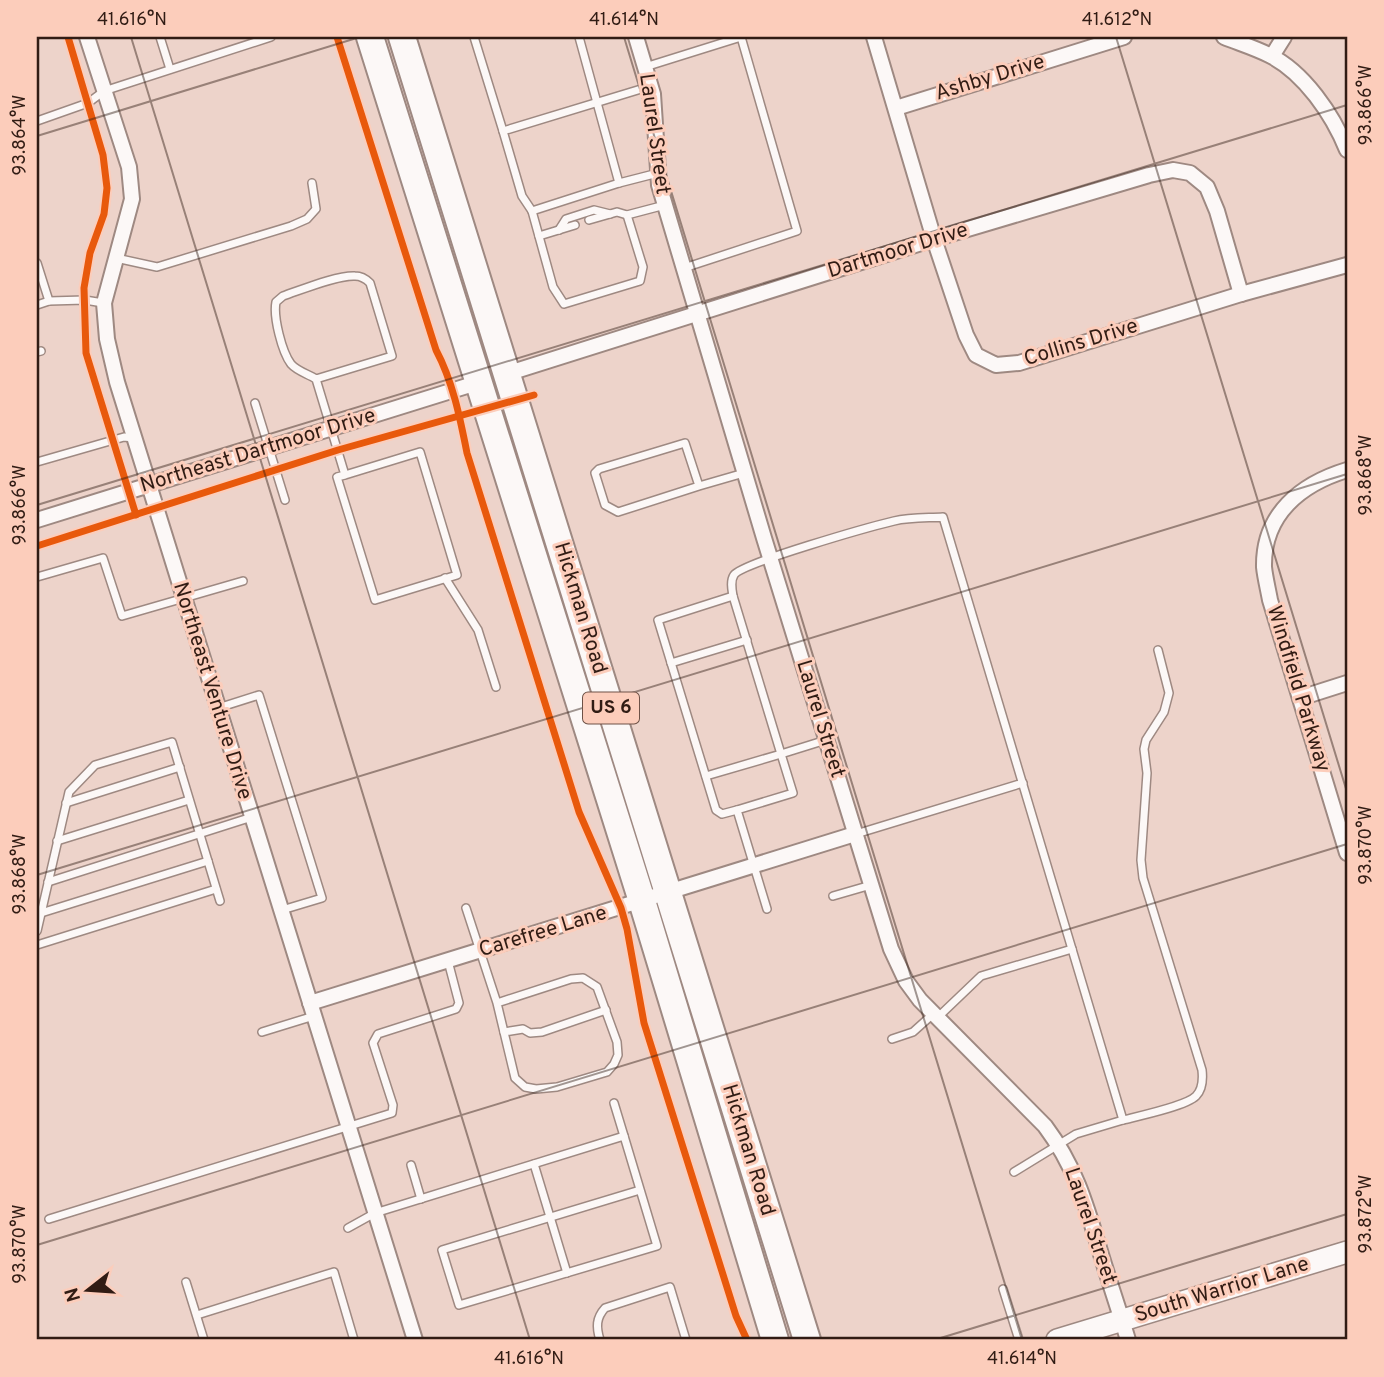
<svg xmlns="http://www.w3.org/2000/svg" width="1384" height="1377" font-family="Overpass,sans-serif">
<style>
.lines{fill:none;stroke-linecap:round;stroke-linejoin:round}
.lane-casing{stroke:#9e8982;stroke-width:10}
.street-casing{stroke:#9e8982;stroke-width:18}
.secondary-casing{stroke:#9e8982;stroke-width:24}
.highway-casing{stroke:#9e8982;stroke-width:30}
.lane{stroke:#fcf8f7;stroke-width:7}
.street{stroke:#fcf8f7;stroke-width:14}
.secondary{stroke:#fcf8f7;stroke-width:21}
.highway{stroke:#fcf8f7;stroke-width:26}
.cycleway-casing{stroke:#fccdbb;stroke-width:11}
.cycleway{stroke:#e8590c;stroke-width:7}
.ticks{fill:none;stroke:#311c14;stroke-width:2;stroke-opacity:0.45}
.labels{text-anchor:middle;dominant-baseline:central;stroke-width:6;stroke-linejoin:round;paint-order:stroke}
.shield{fill:#fccdbb;stroke:#6e5146;stroke-width:2}
.shield-label{font-size:19px;font-weight:bold;fill:#311c14}
.street-label{font-size:21px;fill:#311c14;stroke:#fccdbb}
.neatline{fill:none;stroke:#311c14;stroke-width:2.5}
.ticks-label{font-size:18px;text-anchor:middle;fill:#311c14}
</style>
<rect width="100%" height="100%" fill="#edd3ca"/>
<g class="lines">
<defs>
<g id="lane">
<path d="M 160,37 L 170,69"/>
<path d="M 474,37 L 503,131"/>
<path d="M 579,37 L 619,183"/>
<path d="M 645,67 L 741,37"/>
<path d="M 651,86 L 503,131 L 522,196 L 532,211 L 619,183 L 658,173"/>
<path d="M 37,121 L 88,103 L 104,91 L 271,37"/>
<path d="M 532,211 L 553,287 L 564,304 L 640,281 L 643,267 L 627,215 L 665,205"/>
<path d="M 589,220 L 617,212 L 627,215"/>
<path d="M 559,230 L 566,219 L 594,210 L 610,214"/>
<path d="M 539,236 L 575,225"/>
<path d="M 116,258 L 157,267 L 291,226 L 307,219 L 316,209 L 312,183"/>
<path d="M 37,263 L 49,301 L 85,300 L 103,303"/>
<path d="M 684,268 L 797,231 L 741,37"/>
<path d="M 37,305 L 49,301"/>
<path d="M 37,352 L 41,351"/>
<path d="M 316,379 C 308,374 297,371 291,364 C 282,352 273,317 276,302 L 283,296 C 301,290 337,275 355,276 C 361,276 366,279 370,283 L 392,356 L 316,379 L 345,475 L 420,452 L 457,575 L 375,600 L 337,477 L 345,475"/>
<path d="M 255,403 L 285,500"/>
<path d="M 37,462 L 124,437 L 133,438"/>
<path d="M 699,486 L 618,512 L 605,505 L 595,473 L 599,469 L 685,443 L 699,486 L 744,473"/>
<path d="M 37,577 L 103,558 L 122,616 L 243,581"/>
<path d="M 445,578 L 478,630 L 496,687"/>
<path d="M 733,596 L 658,620 L 716,810 L 722,814 L 737,810"/>
<path d="M 671,663 L 747,640"/>
<path d="M 218,708 L 259,695 L 322,898 L 282,910"/>
<path d="M 706,776 L 781,754 L 733,596 C 732,590 730,581 734,575 C 741,563 873,526 894,521 C 910,517 927,518 943,517 L 1123,1120 L 1076,1134 L 1014,1172"/>
<path d="M 66,803 L 180,767"/>
<path d="M 856,834 L 1023,783"/>
<path d="M 57,841 L 189,800"/>
<path d="M 48,882 L 252,817"/>
<path d="M 833,896 L 871,885"/>
<path d="M 466,908 L 497,1003 L 515,1078 L 525,1087 L 536,1089 L 557,1087 L 607,1072 L 614,1064 L 618,1055 L 617,1042 L 597,987 L 583,978 L 571,979 L 497,1003"/>
<path d="M 767,909 L 737,810 L 793,793 L 781,754 L 826,740"/>
<path d="M 41,913 L 208,861"/>
<path d="M 37,931 L 69,792 L 95,765 L 172,742 L 220,901"/>
<path d="M 37,945 L 216,889"/>
<path d="M 937,1018 L 981,976 L 1072,949"/>
<path d="M 262,1032 L 314,1016"/>
<path d="M 504,1032 L 523,1029 L 530,1033 L 542,1032 L 606,1010"/>
<path d="M 892,1039 L 913,1032 L 932,1015"/>
<path d="M 614,1103 L 624,1136"/>
<path d="M 1123,1120 C 1139,1116 1186,1106 1196,1096 C 1203,1089 1203,1079 1202,1070 L 1143,878 L 1141,860 L 1147,773 L 1144,749 L 1146,740 L 1164,712 L 1169,693 L 1158,650"/>
<path d="M 534,1164 L 567,1273"/>
<path d="M 411,1165 L 421,1199"/>
<path d="M 49,1219 L 392,1113 L 393,1105 L 373,1043 L 378,1034 L 456,1009 L 459,1003 L 448,961"/>
<path d="M 348,1228 L 375,1213 L 624,1136 L 657,1246 L 459,1305 L 442,1250 L 640,1190"/>
<path d="M 186,1282 L 204,1340"/>
<path d="M 1003,1289 L 1019,1340"/>
<path d="M 197,1315 L 334,1272 L 354,1340"/>
<path d="M 600,1340 C 596,1327 596,1318 605,1308 L 670,1287 L 686,1340"/>
</g>
<g id="street">
<path d="M 87,37 L 129,167 L 132,199 L 104,303 L 107,339 L 117,382 L 415,1340"/>
<path d="M 636,37 L 653,94 L 659,185 L 764,538 L 891,949 L 906,981 L 920,1000 L 1045,1126 C 1075,1166 1086,1204 1100,1251 C 1109,1281 1119,1310 1128,1340"/>
<path d="M 874,37 L 934,239 L 966,335 L 976,355 L 996,365 L 1019,363 L 1241,294 L 1347,265"/>
<path d="M 1224,37 C 1239,43 1255,48 1269,55 C 1304,72 1333,115 1347,150"/>
<path d="M 1272,56 L 1284,37"/>
<path d="M 896,108 L 1124,37"/>
<path d="M 503,375 L 934,239 L 1149,175 L 1173,170 L 1190,173 L 1207,187 L 1217,211 L 1241,294"/>
<path d="M 1347,470 C 1301,484 1263,514 1264,567 C 1265,577 1268,589 1270,600 L 1347,853"/>
<path d="M 37,520 L 483,381"/>
<path d="M 1300,698 L 1347,683"/>
<path d="M 310,1003 L 855,834"/>
</g>
<path id="secondary" d="M 1057,1340 L 1347,1252"/>
<g id="highway">
<path d="M 370,37 L 642,901 L 775,1340"/>
<path d="M 402,37 L 807,1340"/>
</g>
</defs>
<use href="#lane" class="lane-casing"/>
<use href="#street" class="street-casing"/>
<use href="#secondary" class="secondary-casing"/>
<use href="#highway" class="highway-casing"/>
<use href="#lane" class="lane"/>
<use href="#street" class="street"/>
<use href="#secondary" class="secondary"/>
<use href="#highway" class="highway"/>
<defs>
<g id="cycleway">
<path d="M 68,37 L 103,155 L 107,188 L 104,214 L 90,253 L 84,288 L 86,353 L 136,515"/>
<path d="M 337,37 L 436,350 C 453,382 460,418 467,453 L 579,812 L 621,908 L 627,929 L 644,1023 L 736,1316 L 747,1340"/>
<path d="M 37,546 L 338,450 L 534,395"/>
</g>
</defs>
<use href="#cycleway" class="cycleway-casing"/>
<use href="#cycleway" class="cycleway"/>
</g>
<path class="ticks" d="M 131,37 L 530,1340M 624,37 L 1022,1340M 1116,37 L 1347,792M 37,136 L 360,37M 37,505 L 1347,105M 37,875 L 1347,474M 37,1245 L 1347,844M 37,1339 L 37,1340M 934,1340 L 1347,1214"/>
<g class="labels">
<rect class="shield" x="583" y="692.5" width="56" height="31" rx="5"/>
<g class="shield-label">
<text x="611" y="708">US 6</text>
</g>
<g class="street-label">
<text transform="translate(990 78) rotate(-17)">Ashby Drive</text>
<text transform="translate(654 134) rotate(82)">Laurel Street</text>
<text transform="translate(898 251) rotate(-17)">Dartmoor Drive</text>
<text transform="translate(1081 343) rotate(-17)">Collins Drive</text>
<text transform="translate(258 451) rotate(-17)">Northeast Dartmoor Drive</text>
<text transform="translate(580 608) rotate(73)">Hickman Road</text>
<text transform="translate(1298 689) rotate(73)">Windfield Parkway</text>
<text transform="translate(212 691) rotate(73)">Northeast Venture Drive</text>
<text transform="translate(820 719) rotate(73)">Laurel Street</text>
<text transform="translate(543 932) rotate(-17)">Carefree Lane</text>
<text transform="translate(748 1150) rotate(73)">Hickman Road</text>
<text transform="translate(1090 1226) rotate(71)">Laurel Street</text>
<text transform="translate(1222 1290) rotate(-17)">South Warrior Lane</text>
</g>
</g>
<rect width="1384" height="1377" fill="none" stroke="#fccdbb" stroke-width="77"/>
<g transform="translate(88 1290) rotate(253)" stroke="#fccdbb" stroke-width="5" paint-order="stroke">
<path d="M0-5L12 26L0 18L-12 26Z" fill="#311c14"/>
<text y="-10" font-size="19" font-weight="bold" text-anchor="middle" fill="#311c14">N</text>
</g>
<rect x="38" y="38" width="1308" height="1300" class="neatline"/>
<g class="ticks-label">
<text x="132" y="25">41.616°N</text>
<text x="624" y="25">41.614°N</text>
<text x="1117" y="25">41.612°N</text>
<text transform="translate(1365 105) rotate(-90)" y="6">93.866°W</text>
<text transform="translate(19 135) rotate(-90)" y="6">93.864°W</text>
<text transform="translate(1365 475) rotate(-90)" y="6">93.868°W</text>
<text transform="translate(19 505) rotate(-90)" y="6">93.866°W</text>
<text transform="translate(1365 845) rotate(-90)" y="6">93.870°W</text>
<text transform="translate(19 874) rotate(-90)" y="6">93.868°W</text>
<text transform="translate(1365 1214) rotate(-90)" y="6">93.872°W</text>
<text transform="translate(19 1244) rotate(-90)" y="6">93.870°W</text>
<text x="529" y="1364">41.616°N</text>
<text x="1022" y="1364">41.614°N</text>
</g>
</svg>
